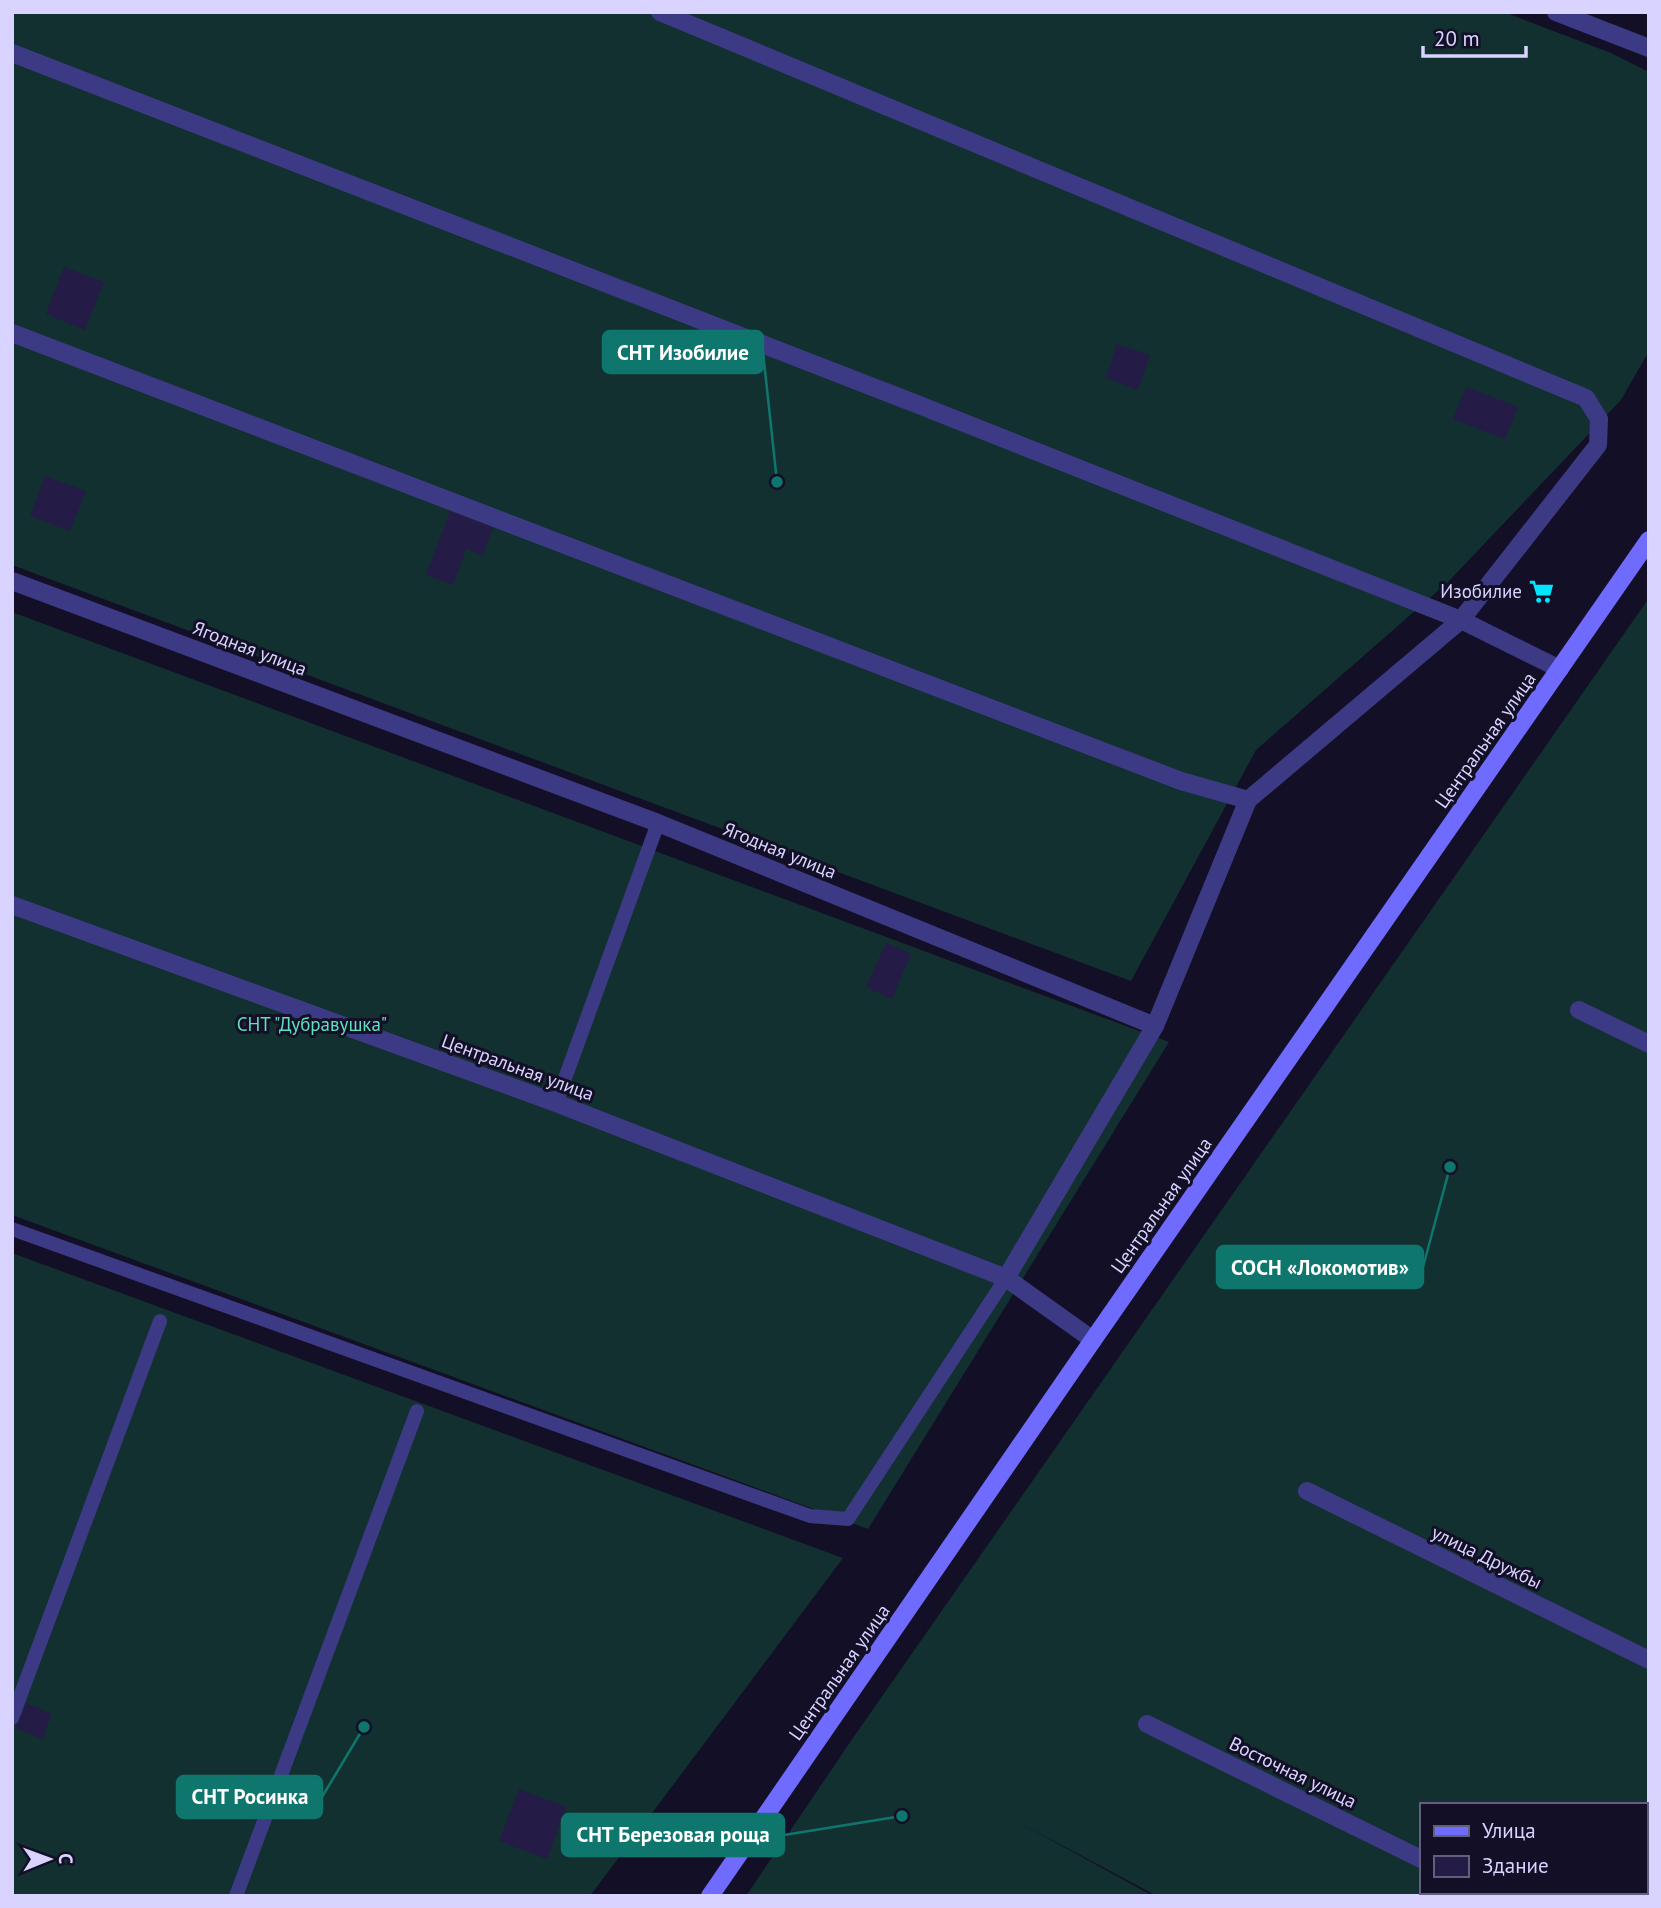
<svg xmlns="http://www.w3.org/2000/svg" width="1661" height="1908" font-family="'PT Sans',sans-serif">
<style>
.garden{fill:#12302f;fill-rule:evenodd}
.building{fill:#241b47}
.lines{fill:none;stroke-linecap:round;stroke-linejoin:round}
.lane{stroke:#3d3a85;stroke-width:14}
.street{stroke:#3d3a85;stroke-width:18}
.secondary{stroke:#6f6bff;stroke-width:18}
.labels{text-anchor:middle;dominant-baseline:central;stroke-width:6;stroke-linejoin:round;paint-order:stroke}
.poi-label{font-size:19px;fill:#d9d4ff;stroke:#130f26;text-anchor:end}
.street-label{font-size:19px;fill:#d9d4ff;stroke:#130f26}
.park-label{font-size:19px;fill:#5fe0c0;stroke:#130f26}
.leader{fill:none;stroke:#0f766e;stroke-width:2.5}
.callout-dot{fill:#0f766e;stroke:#130f26;stroke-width:2.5}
.callout{fill:#0f766e;stroke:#0f766e;stroke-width:2.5}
.callout-label{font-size:21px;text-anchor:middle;font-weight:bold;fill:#fff}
</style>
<rect width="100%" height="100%" fill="#130f26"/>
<g class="garden">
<path d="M 12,12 L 1504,12 L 1611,53 L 1649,72 L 1649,351 L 1621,400 L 1448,582 L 1256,750 L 1131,981 L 12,565 Z"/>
<path d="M 1649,598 L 1649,1896 L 1157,1896 L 1009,1817 L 1153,1896 L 746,1896 L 855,1735 ZM 1421,1805 L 1645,1805 L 1645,1892 L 1421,1892 Z"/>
<path d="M 12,612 L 1169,1042 L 868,1529 L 12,1215 Z"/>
<path d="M 12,1253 L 843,1558 L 590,1896 L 12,1896 Z"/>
</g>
<g class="building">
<path d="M 64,267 L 104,282 L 85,330 L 46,314 Z"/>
<path d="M 1117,344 L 1150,355 L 1138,390 L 1106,378 Z"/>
<path d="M 1466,387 L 1518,407 L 1505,439 L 1453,419 Z"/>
<path d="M 45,476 L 86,491 L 70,531 L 30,516 Z"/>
<path d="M 450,511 L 493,527 L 483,555 L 466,549 L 453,585 L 426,575 Z"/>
<path d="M 886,943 L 911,954 L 892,999 L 866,987 Z"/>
<path d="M 26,1703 L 52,1714 L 42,1739 L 16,1728 Z"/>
<path d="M 519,1789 L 566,1807 L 547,1859 L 499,1841 Z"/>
</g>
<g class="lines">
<g class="lane">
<path d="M 556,1103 L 658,823"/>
<path d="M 12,1229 L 810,1516 L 848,1519 L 1006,1278"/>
<path d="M 12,1718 L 160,1321"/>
<path d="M 236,1896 L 417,1411"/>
</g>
<g class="street">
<path d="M 1556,12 L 1649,48"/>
<path d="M 12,53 L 914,403 L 1461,620 L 1560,669"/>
<path d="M 12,333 L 1181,781 L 1248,800 L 1461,620 L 1598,445 L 1599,419 L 1586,398 L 660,12"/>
<path d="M 12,581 L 658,823 L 1155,1026 L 1006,1278 L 1093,1340"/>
<path d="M 12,905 L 556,1103 L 1006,1278"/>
<path d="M 1579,1010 L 1649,1044"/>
<path d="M 1155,1026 L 1248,800"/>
<path d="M 1307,1491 L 1649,1660"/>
<path d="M 1147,1724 L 1421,1859"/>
<path d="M 1490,1892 L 1497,1896"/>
</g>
<path class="secondary" d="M 710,1896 L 1093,1340 L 1649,540"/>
</g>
<defs>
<symbol id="supermarket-bare" viewBox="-9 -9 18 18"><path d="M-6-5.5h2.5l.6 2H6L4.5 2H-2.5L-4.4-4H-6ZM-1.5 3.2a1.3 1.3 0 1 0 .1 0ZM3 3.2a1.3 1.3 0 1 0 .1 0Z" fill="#00e5ff" stroke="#130f26" stroke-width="2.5" paint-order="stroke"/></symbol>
</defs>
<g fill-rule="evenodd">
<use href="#supermarket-bare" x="1524" y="574" width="35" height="35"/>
</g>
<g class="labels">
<g class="poi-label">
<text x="1522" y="591">Изобилие</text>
</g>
<g class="street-label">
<text transform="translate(250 648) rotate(21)">Ягодная улица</text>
<text transform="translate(1485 740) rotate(-55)">Центральная улица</text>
<text transform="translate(780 850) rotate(22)">Ягодная улица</text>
<text transform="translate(518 1067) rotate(20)">Центральная улица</text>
<text transform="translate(1161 1205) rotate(-55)">Центральная улица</text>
<text transform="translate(1487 1557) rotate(26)">улица Дружбы</text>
<text transform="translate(839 1672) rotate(-55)">Центральная улица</text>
<text transform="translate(1293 1772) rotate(26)">Восточная улица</text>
</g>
<g class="park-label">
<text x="312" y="1024">СНТ "Дубравушка"</text>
</g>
</g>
<path class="leader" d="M777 482L763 352M1450 1167L1423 1267M364 1727L322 1797M902 1816L784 1835"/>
<g class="callout-dot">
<circle cx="777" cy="482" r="7"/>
<circle cx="1450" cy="1167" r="7"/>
<circle cx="364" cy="1727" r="7"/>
<circle cx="902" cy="1816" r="7"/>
</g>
<g class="callout">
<rect x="603" y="331" width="160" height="42" rx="7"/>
<rect x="1217" y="1246" width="206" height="42" rx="7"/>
<rect x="177" y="1776" width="145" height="42" rx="7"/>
<rect x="562" y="1814" width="222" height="42" rx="7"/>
</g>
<g class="callout-label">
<text x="683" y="360">СНТ Изобилие</text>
<text x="1320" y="1275">СОСН «Локомотив»</text>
<text x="250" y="1804">СНТ Росинка</text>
<text x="673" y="1842">СНТ Березовая роща</text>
</g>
<rect width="1661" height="1908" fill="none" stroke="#d9d4ff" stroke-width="28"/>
<rect x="1420" y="1803" width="228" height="91" fill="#130f26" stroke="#625e7d" stroke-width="2"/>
<rect x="1434" y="1826" width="35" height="10" fill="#6f6bff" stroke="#625e7d" stroke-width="2"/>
<text x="1482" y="1838" font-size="21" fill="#d9d4ff">Улица</text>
<rect x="1434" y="1856" width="35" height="21" fill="#241b47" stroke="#625e7d" stroke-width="2"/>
<text x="1482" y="1873" font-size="21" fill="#d9d4ff">Здание</text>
<g transform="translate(49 1859) rotate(89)" stroke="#130f26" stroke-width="5" paint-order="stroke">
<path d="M0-5L12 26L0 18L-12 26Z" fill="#d9d4ff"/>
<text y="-10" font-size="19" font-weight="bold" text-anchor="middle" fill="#d9d4ff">С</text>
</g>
<path d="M1423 46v10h103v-10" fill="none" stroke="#d9d4ff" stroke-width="3.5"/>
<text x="1434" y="46" font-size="21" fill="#d9d4ff" stroke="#130f26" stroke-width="5" paint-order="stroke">20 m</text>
</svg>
